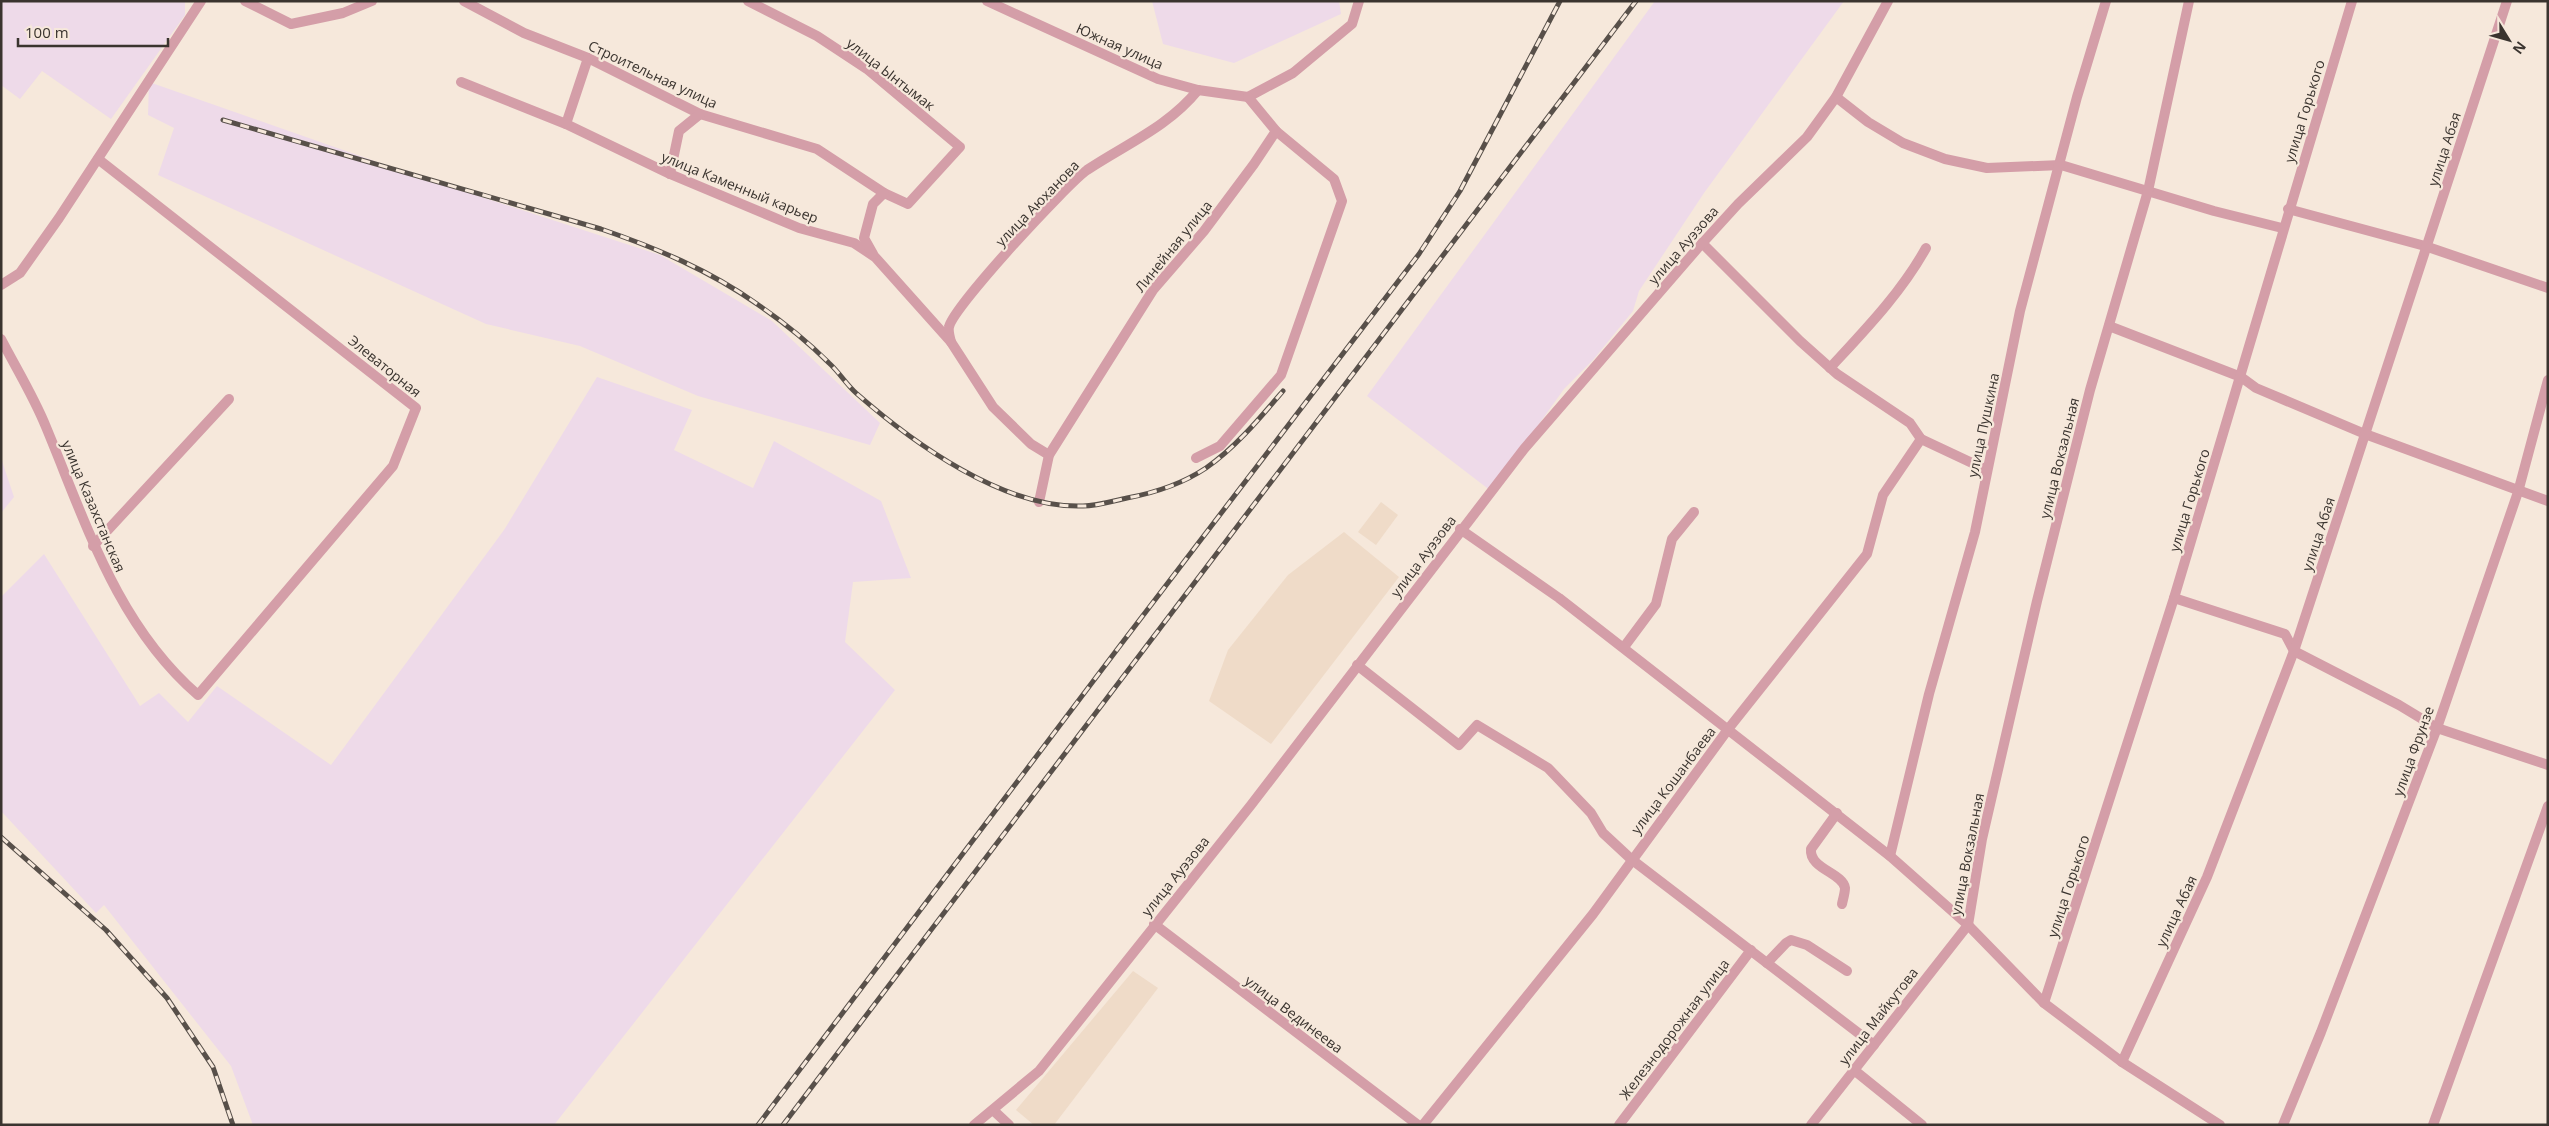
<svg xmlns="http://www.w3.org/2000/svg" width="2549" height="1126" font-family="'Open Sans',sans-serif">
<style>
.built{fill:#efdbc8}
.industrial{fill:#eedae9}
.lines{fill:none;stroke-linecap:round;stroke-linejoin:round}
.minor{stroke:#d49ea8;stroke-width:10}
.rail-casing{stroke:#58504a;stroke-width:5}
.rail{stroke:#f6e8db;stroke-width:3;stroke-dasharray:9;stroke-linecap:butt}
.labels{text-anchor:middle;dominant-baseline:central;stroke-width:4.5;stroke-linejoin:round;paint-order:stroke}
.street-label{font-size:14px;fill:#3a342f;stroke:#f6e8db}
</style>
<rect width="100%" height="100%" fill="#f6e8db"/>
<g class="built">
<path d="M 1381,502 L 1398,515 L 1376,545 L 1358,532 Z"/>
<path d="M 1344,532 L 1399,577 L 1271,744 L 1209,701 L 1228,650 L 1288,575 Z"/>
<path d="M 1133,971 L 1158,988 L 1054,1125 L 1034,1125 L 1016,1110 Z"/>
</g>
<g class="industrial">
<path d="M 1,1 L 185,1 L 185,15 L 111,119 L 42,71 L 20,99 L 1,85 Z"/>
<path d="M 1152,1 L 1339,1 L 1341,14 L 1234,63 L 1163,44 Z"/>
<path d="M 1655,1 L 1844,1 L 1704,193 L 1639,291 L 1633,311 L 1593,360 L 1564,389 L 1491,491 L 1367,396 Z"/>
<path d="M 149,82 L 420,177 L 660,255 L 772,321 L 880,423 L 870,445 L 698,396 L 580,346 L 486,324 L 158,175 L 174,128 L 148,115 Z"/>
<path d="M 597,377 L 692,410 L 674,450 L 753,488 L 774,441 L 881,501 L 911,578 L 853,582 L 845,642 L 895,690 L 554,1125 L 253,1125 L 231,1066 L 104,905 L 96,913 L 1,811 L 1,597 L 44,554 L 140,706 L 159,693 L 188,722 L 217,686 L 331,765 L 504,530 Z"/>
<path d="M 1,458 L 14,497 L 1,513 Z"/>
</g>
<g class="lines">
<g class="minor">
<path d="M 245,1 L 291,24 L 343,13 L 372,1"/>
<path d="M 464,1 L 524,33 L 588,58 L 700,114 L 817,149 L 884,193 L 908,204 L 960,147 L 867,69 L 817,36 L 748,1"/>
<path d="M 987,1 L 1158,79 L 1198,90 L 1248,97"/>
<path d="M 461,82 L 566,124 L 670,174 L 799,228 L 854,243 L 875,257 L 951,342 L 993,407 L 1031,444 L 1049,455"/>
<path d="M 1248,97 L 1293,73 L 1352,24 L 1359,1"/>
<path d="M 1836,97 L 1868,122 L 1903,143 L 1945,159 L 1987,168 L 2061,165 L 2214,211 L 2282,228"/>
<path d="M 566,124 L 588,58"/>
<path d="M 670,174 L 679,131 L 700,114"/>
<path d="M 2288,209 L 2425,246 L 2548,288"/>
<path d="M 1702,243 L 1800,341 L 1837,374 L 1910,423 L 1921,439 L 1987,470"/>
<path d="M 873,254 L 864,238 L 873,204 L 884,193"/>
<path d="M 1,285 L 20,273 L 59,218 L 201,1"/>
<path d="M 2109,326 L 2241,377 L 2256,388 L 2365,434 L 2548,501"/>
<path d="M 1,339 C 16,368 34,397 46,427 C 86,523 117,625 198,695 L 393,466 L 416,408 L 98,159"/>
<path d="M 951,342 C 950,338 948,331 949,327 C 953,307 1067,184 1087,170 C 1126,144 1168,127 1198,90"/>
<path d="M 1830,368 C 1865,330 1901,293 1926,248"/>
<path d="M 1196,458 L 1220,446 L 1281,375 L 1342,201 L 1334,179 L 1276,131"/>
<path d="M 1039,502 L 1049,455 L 1153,290 L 1204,231 L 1254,164 L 1276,131 L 1248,97"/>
<path d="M 1460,529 L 1559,598 L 1890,856 L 1968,925 L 2044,1003 L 2122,1062 L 2220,1125"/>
<path d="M 93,546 L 229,399"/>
<path d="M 2174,598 L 2285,634 L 2294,651 L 2399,705 L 2437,728 L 2548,765"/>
<path d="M 1624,647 L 1656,604 L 1672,539 L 1694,512"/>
<path d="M 1357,665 L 1459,745 L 1477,725 L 1548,768 L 1591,813 L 1603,833 L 1631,859 L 1874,1045"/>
<path d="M 1837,813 L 1811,849 C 1809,869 1843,873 1845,888 C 1845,893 1843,899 1842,904"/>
<path d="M 1890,856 L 1929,694 L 1975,532 L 2020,311 L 2077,97 L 2106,1"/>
<path d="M 1154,924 L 1418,1125"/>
<path d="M 1767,963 L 1786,943 L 1791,940 L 1807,945 L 1847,971"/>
<path d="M 2044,1003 L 2174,598 L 2352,1"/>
<path d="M 2122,1062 L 2207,877 L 2294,651 L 2507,1"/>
<path d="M 1854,1070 L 1922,1125"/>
<path d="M 993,1110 L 1009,1125"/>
<path d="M 974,1125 L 1039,1071 L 1251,805 L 1524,449 L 1697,249 L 1738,204 L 1807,137 L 1836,97 L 1888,1"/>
<path d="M 1423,1125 L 1593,914 L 1729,728 L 1867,554 L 1883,495 L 1921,439"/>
<path d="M 1619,1125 L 1751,950"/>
<path d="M 1811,1125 L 1968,925 L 1982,839 L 2037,601 L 2090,390 L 2148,191 L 2189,1"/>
<path d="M 2283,1125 L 2321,1032 L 2437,728 L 2518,492 L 2548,380"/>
<path d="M 2433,1125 L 2548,806"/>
</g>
<defs>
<g id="rail">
<path d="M 223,120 L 601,229 C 656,248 709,270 757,304 C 782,321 807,341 829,363 C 839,372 846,384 856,393 C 913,443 1004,509 1083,506 C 1097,506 1113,501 1127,498 C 1154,493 1182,484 1206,468 C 1235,448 1260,418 1283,391"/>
<path d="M 1,837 L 106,930 L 167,998 L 213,1067 L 233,1125"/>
<path d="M 758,1125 L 1122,643 L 1419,254 L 1460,191 L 1560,1"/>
<path d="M 783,1125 L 1636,1"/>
</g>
</defs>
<use href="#rail" class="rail-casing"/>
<use href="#rail" class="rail"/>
</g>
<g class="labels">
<g class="street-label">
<text transform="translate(1120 46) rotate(24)">Южная улица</text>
<text transform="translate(653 74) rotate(25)">Строительная улица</text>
<text transform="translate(891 74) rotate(38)">улица Ынтымак</text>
<text transform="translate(2304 111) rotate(-73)">улица Горького</text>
<text transform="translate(2444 149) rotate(-72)">улица Абая</text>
<text transform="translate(740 187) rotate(22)">улица Каменный карьер</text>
<text transform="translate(1037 203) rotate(-46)">улица Аюханова</text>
<text transform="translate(1683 245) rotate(-49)">улица Ауэзова</text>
<text transform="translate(1173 246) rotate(-51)">Линейная улица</text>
<text transform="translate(385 366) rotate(39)">Элеваторная</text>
<text transform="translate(1983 425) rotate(-78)">улица Пушкина</text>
<text transform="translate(2059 458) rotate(-76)">улица Вокзальная</text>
<text transform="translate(2189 500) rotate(-73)">улица Горького</text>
<text transform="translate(94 506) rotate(67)">улица Казахстанская</text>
<text transform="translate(2318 534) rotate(-72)">улица Абая</text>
<text transform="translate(1423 556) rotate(-53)">улица Ауэзова</text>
<text transform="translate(2413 751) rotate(-70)">улица Фрунзе</text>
<text transform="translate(1673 780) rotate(-53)">улица Кошанбаева</text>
<text transform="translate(1967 854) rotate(-79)">улица Вокзальная</text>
<text transform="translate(1175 876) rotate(-51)">улица Ауэзова</text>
<text transform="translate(2068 886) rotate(-72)">улица Горького</text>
<text transform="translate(2176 911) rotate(-65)">улица Абая</text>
<text transform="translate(1294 1014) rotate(37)">улица Вединеева</text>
<text transform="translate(1878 1016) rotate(-52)">улица Майкутова</text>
<text transform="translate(1674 1029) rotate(-53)">Железнодорожная улица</text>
</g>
</g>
<rect width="2549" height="1126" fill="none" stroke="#3a342f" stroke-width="5"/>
<g transform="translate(2509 40) rotate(127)" stroke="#f6e8db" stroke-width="4" paint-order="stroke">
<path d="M0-4L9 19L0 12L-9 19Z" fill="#3a342f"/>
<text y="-8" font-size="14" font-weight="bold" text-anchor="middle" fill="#3a342f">N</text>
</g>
<path d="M18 38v8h150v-8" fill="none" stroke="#3a342f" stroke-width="2.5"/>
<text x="25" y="38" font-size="15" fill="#3a342f" stroke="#f6e8db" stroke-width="4" paint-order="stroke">100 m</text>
</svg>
